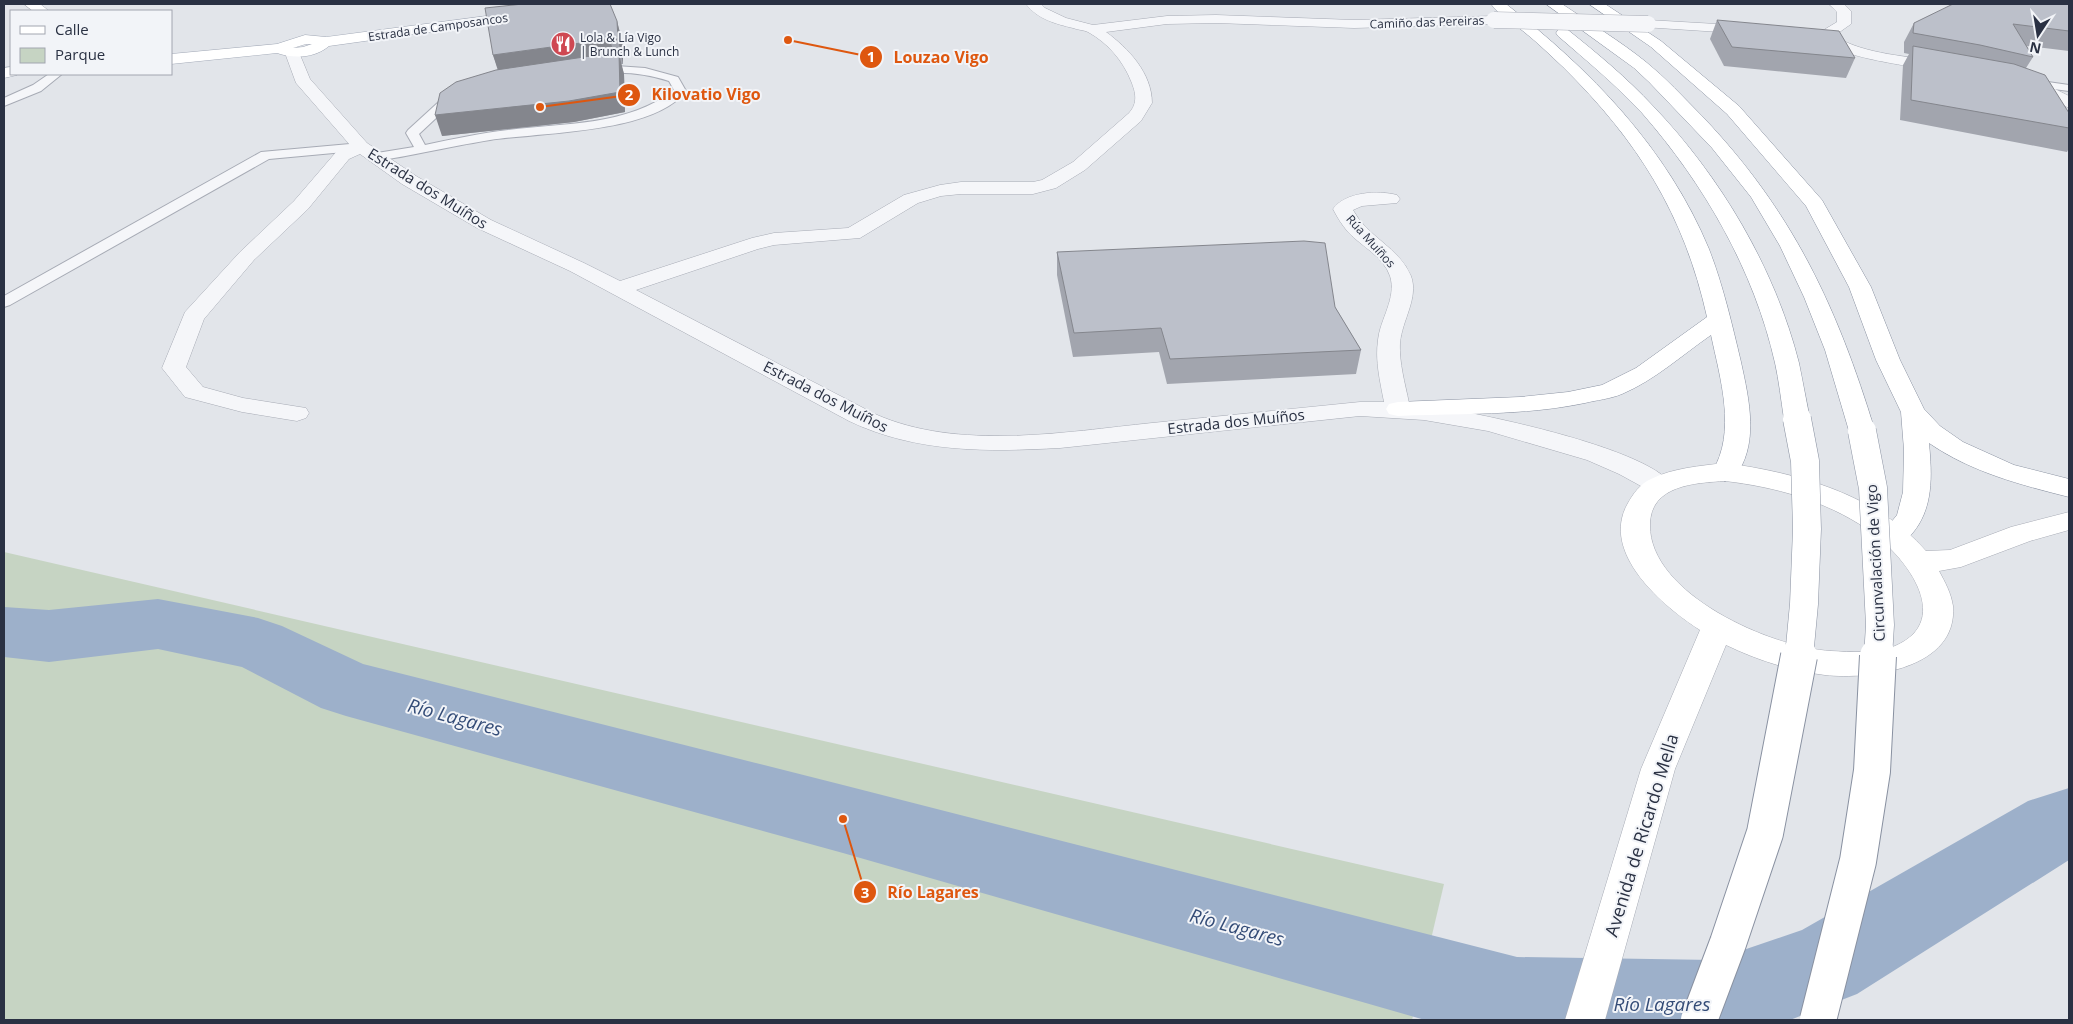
<svg xmlns="http://www.w3.org/2000/svg" width="2073" height="1024" font-family="'Open Sans',sans-serif">
<style>
.green{fill:#c6d4c3}
.lines{fill:none;stroke-linecap:round;stroke-linejoin:round}
.river{fill:#9db0ca;fill-rule:evenodd}
.lane-casing{stroke:#a7abb5;stroke-width:2}
.street-casing{stroke:#a7abb5;stroke-width:1}
.secondary-casing{stroke:#a7abb5;stroke-width:1}
.primary-casing{stroke:#a1a8b6;stroke-width:1}
.highway-casing{stroke:#8991a1;stroke-width:1}
.lane{fill:#f5f6f9;fill-rule:evenodd}
.street{fill:#f5f6f9;fill-rule:evenodd}
.secondary{fill:#fff;fill-rule:evenodd}
.primary{fill:#fff;fill-rule:evenodd}
.highway{fill:#fff;fill-rule:evenodd}
.street-bridge-casing{stroke:#a7abb5;stroke-width:17;stroke-linecap:butt}
.highway-bridge-far1-casing{stroke:#8991a1;stroke-width:29;stroke-linecap:butt}
.highway-bridge-casing{stroke:#8991a1;stroke-width:38;stroke-linecap:butt}
.street-bridge{stroke:#f5f6f9;stroke-width:16}
.highway-bridge-far1{stroke:#fff;stroke-width:28}
.highway-bridge{stroke:#fff;stroke-width:36}
.wall{fill:#a2a5ae}
.shaded-wall{fill:#84868d}
.building{fill:#bcc0ca;stroke:#84868d}
.labels{text-anchor:middle;dominant-baseline:central;stroke-width:4;stroke-linejoin:round;paint-order:stroke}
.far-street-label{font-size:12px;fill:#2a3143;stroke:#f2f4f8}
.far-poi-label{font-size:12px;fill:#2a3143;stroke:#f2f4f8;text-anchor:start}
.street-label{font-size:15px;fill:#2a3143;stroke:#f2f4f8}
.near-street-label{font-size:18px;fill:#2a3143;stroke:#f2f4f8}
.near-water-label{font-size:19px;font-style:italic;fill:#344c77;stroke:#f2f4f8}
.leader{fill:none;stroke:#de570f;stroke-width:2}
.callout-dot{fill:#de570f;stroke:#f2f4f8;stroke-width:2}
.mark-label{font-size:15px;text-anchor:middle;font-weight:bold;fill:#fff}
.callout-label{font-size:16px;text-anchor:middle;font-weight:bold;fill:#de570f;stroke:#f2f4f8;stroke-width:4;stroke-linejoin:round;paint-order:stroke}
</style>
<rect width="100%" height="100%" fill="#e2e5ea"/>
<path class="green" d="M 4,552 L 1444,884 L 1412,1020 L 4,1020 Z"/>
<g class="lines">
<path class="river" d="M 158,599 L 258,618 L 282,626 L 363,664 L 843,785 L 1517,957 L 1714,960 L 1802,930 L 2028,801 L 2069,788 L 2069,860 L 1857,994 L 1790,1020 L 1425,1020 L 843,853 L 346,716 L 321,708 L 242,667 L 158,649 L 49,662 L 4,657 L 4,607 L 49,610 Z"/>
<defs>
<g id="lane">
<path d="M 616,66 L 645,68 L 678,77 L 686,91 C 653,134 541,132 490,140 C 452,146 415,155 377,161 L 370,157 L 377,153 L 414,147 L 406,133 L 408,130 L 443,98 L 459,91 L 465,95 L 451,104 L 419,134 L 425,145 C 453,139 481,133 508,130 C 564,123 628,126 674,90 L 669,81 C 650,75 631,72 611,73 C 604,73 595,77 589,71 L 595,68 Z"/>
<path d="M 49,74 L 62,74 L 41,91 L 4,106 L 4,98 L 33,85 Z"/>
<path d="M 2027,79 L 2069,85 L 2069,91 L 2023,85 L 2021,83 L 2023,81 Z"/>
<path d="M 361,143 L 367,147 L 366,150 L 269,159 L 10,305 L 4,307 L 4,296 L 261,152 Z"/>
</g>
<g id="street">
<path d="M 1026,4 L 1041,4 L 1045,8 L 1066,18 L 1093,25 L 1167,16 L 1216,15 L 1354,20 L 1494,16 L 1499,17 L 1501,20 L 1499,23 L 1494,24 L 1354,28 L 1216,23 L 1167,24 L 1106,32 C 1128,48 1152,73 1152,103 L 1141,121 L 1085,170 L 1056,188 L 1033,194 L 961,194 L 941,196 L 918,203 L 860,238 L 774,245 L 758,249 L 636,290 L 875,414 C 958,451 1065,432 1152,423 C 1222,416 1291,409 1360,402 L 1384,402 C 1380,381 1375,361 1378,340 C 1380,319 1397,298 1390,276 C 1383,256 1362,247 1348,232 C 1342,225 1337,217 1333,209 C 1345,192 1378,190 1397,195 L 1400,199 L 1397,203 L 1362,206 L 1353,210 C 1367,237 1399,247 1411,276 C 1419,298 1402,320 1400,343 C 1399,363 1405,383 1409,403 C 1458,408 1647,446 1672,485 L 1668,491 L 1659,494 L 1650,491 L 1619,474 L 1587,460 L 1488,431 L 1424,420 L 1360,416 L 1060,448 C 988,452 916,453 849,421 L 570,271 L 477,228 L 402,184 L 360,154 L 349,159 L 308,209 L 254,260 L 204,319 L 186,367 L 203,387 L 243,398 L 306,408 L 309,413 L 306,418 L 297,421 L 242,412 L 185,397 L 162,368 L 185,312 L 240,252 L 294,201 L 337,151 L 350,145 L 296,83 L 285,53 L 288,50 L 298,50 L 310,79 L 367,143 L 416,176 L 491,220 L 584,263 L 620,281 L 752,238 L 774,233 L 848,228 L 904,195 L 940,185 L 961,182 L 1033,182 L 1042,180 L 1073,162 L 1129,113 C 1138,103 1136,93 1131,81 C 1123,61 1108,43 1088,32 C 1084,30 1078,30 1073,28 C 1056,24 1037,19 1026,4 Z"/>
<path d="M 1829,4 L 1844,4 L 1851,11 L 1851,24 L 1834,36 C 1866,55 1908,56 1944,62 L 1950,64 L 1952,67 L 1950,70 L 1944,72 C 1919,67 1834,58 1820,38 L 1822,31 L 1837,22 L 1837,12 Z"/>
<path d="M 1648,20 L 1751,26 L 1756,27 L 1758,30 L 1756,33 L 1751,34 L 1643,27 L 1641,24 L 1643,21 Z"/>
<path d="M 2025,78 L 2047,85 L 2069,96 L 2069,108 L 2035,91 L 2019,86 L 2017,83 L 2019,80 Z"/>
</g>
<g id="secondary">
<path d="M 24,4 L 40,4 L 49,11 L 33,11 Z"/>
<path d="M 1725,463 C 1798,473 1876,494 1926,551 L 1950,550 L 2011,527 L 2069,512 L 2069,530 L 2030,541 L 1961,567 L 1939,571 C 1945,582 1951,593 1953,606 C 1958,669 1869,680 1825,675 C 1791,671 1757,660 1726,645 L 1675,769 L 1605,1020 L 1565,1020 L 1641,769 L 1700,630 C 1664,607 1599,553 1628,503 C 1633,494 1640,484 1651,479 C 1673,468 1700,466 1725,463 ZM 1725,481 C 1775,487 1824,500 1867,529 C 1902,552 1957,619 1895,646 C 1876,654 1851,652 1831,651 C 1772,648 1649,594 1650,525 C 1650,485 1695,483 1725,481 Z"/>
</g>
<g id="primary">
<path d="M 525,11 L 530,12 L 532,15 L 530,18 L 329,46 C 315,58 294,59 277,53 L 171,64 L 171,54 L 277,44 L 305,35 L 326,37 ZM 306,44 L 312,44 L 303,47 L 293,48 Z"/>
<path d="M 11,67 L 11,74 L 18,74 L 17,75 L 4,78 L 4,68 Z"/>
</g>
<g id="highway">
<path d="M 1491,4 L 1506,4 C 1591,70 1667,148 1709,249 C 1723,285 1732,324 1741,362 C 1749,399 1760,445 1734,478 L 1725,481 L 1716,478 L 1712,472 C 1737,432 1720,378 1711,335 C 1682,355 1655,380 1622,394 C 1610,399 1597,400 1585,403 C 1523,416 1460,413 1398,416 L 1389,414 L 1386,409 L 1389,404 L 1398,402 L 1520,397 L 1568,392 L 1602,385 L 1636,368 L 1707,317 C 1684,214 1638,141 1563,67 C 1550,55 1537,42 1523,31 C 1513,23 1499,15 1491,4 Z"/>
<path d="M 1546,4 L 1562,4 C 1590,23 1620,41 1646,62 C 1666,78 1683,97 1701,115 C 1792,210 1837,306 1875,431 L 1871,437 L 1862,439 L 1853,437 L 1849,431 L 1825,350 L 1804,297 L 1780,246 L 1751,197 L 1712,148 L 1649,82 L 1634,68 Z"/>
<path d="M 1589,4 L 1605,4 L 1661,41 L 1739,106 L 1822,200 L 1871,287 L 1900,360 L 1924,409 L 1940,426 L 1963,442 L 2014,465 L 2069,479 L 2069,497 C 2021,485 1971,472 1929,443 C 1932,475 1934,509 1911,535 C 1902,545 1896,546 1884,543 L 1880,536 L 1897,515 L 1903,492 L 1904,450 L 1901,412 L 1876,360 L 1849,287 L 1806,206 L 1727,114 L 1651,47 Z"/>
<path d="M 1563,29 L 1568,30 C 1598,54 1627,78 1653,106 C 1720,176 1775,268 1799,363 C 1803,382 1806,400 1810,419 L 1806,424 L 1797,427 L 1788,424 L 1784,419 C 1781,400 1779,381 1775,363 C 1754,270 1704,184 1642,113 C 1616,85 1587,61 1558,36 L 1556,33 L 1558,30 Z"/>
</g>
</defs>
<use href="#lane" class="lane-casing"/>
<use href="#street" class="street-casing"/>
<use href="#secondary" class="secondary-casing"/>
<use href="#primary" class="primary-casing"/>
<use href="#highway" class="highway-casing"/>
<use href="#lane" class="lane"/>
<use href="#street" class="street"/>
<use href="#secondary" class="secondary"/>
<use href="#primary" class="primary"/>
<use href="#highway" class="highway"/>
<defs>
<path id="street-bridge" d="M 1494,20 L 1648,24"/>
<g id="highway-bridge-far1">
<path d="M 1797,419 L 1805,461 L 1807,529 L 1804,604 L 1799,657"/>
<path d="M 1862,431 L 1873,488 L 1880,625 L 1878,657"/>
</g>
<g id="highway-bridge">
<path d="M 1699,1020 L 1728,943 L 1765,833 L 1799,656"/>
<path d="M 1818,1020 L 1858,861 L 1872,771 L 1878,656"/>
</g>
</defs>
<use href="#street-bridge" class="street-bridge-casing"/>
<use href="#highway-bridge-far1" class="highway-bridge-far1-casing"/>
<use href="#highway-bridge" class="highway-bridge-casing"/>
<use href="#street-bridge" class="street-bridge"/>
<use href="#highway-bridge-far1" class="highway-bridge-far1"/>
<use href="#highway-bridge" class="highway-bridge"/>
</g>
<g class="wall">
<path d="M 2069,4 L 2069,51 L 2027,46 L 2033,57 L 2026,68 L 2069,113 L 2069,148 L 2067,152 L 1900,120 L 1903,65 L 1909,54 L 1904,53 L 1904,42 L 1914,23 Z"/>
<path d="M 1717,20 L 1855,58 L 1846,78 L 1724,66 L 1710,39 Z"/>
<path d="M 617,21 L 623,45 L 623,64 L 621,64 L 624,74 L 625,112 L 574,122 L 442,136 L 498,69 L 493,55 Z"/>
<path d="M 1057,252 L 1335,307 L 1361,350 L 1356,374 L 1167,384 L 1159,352 L 1073,357 L 1057,275 Z"/>
</g>
<g class="shaded-wall">
<path d="M 617,21 L 623,45 L 623,64 L 618,39 Z"/>
<path d="M 610,39 L 616,63 L 501,80 L 493,55 Z"/>
<path d="M 619,54 L 624,74 L 625,112 L 574,122 L 442,136 L 435,115 Z"/>
</g>
<g class="building">
<path d="M 523,4 L 610,4 L 617,21 L 618,39 L 610,39 L 493,55 L 485,8 Z"/>
<path d="M 1953,4 L 2069,4 L 2069,31 L 2013,24 L 2033,57 L 1980,45 L 1913,33 L 1914,23 Z"/>
<path d="M 1717,20 L 1839,31 L 1855,58 L 1732,47 Z"/>
<path d="M 1913,46 L 2014,64 L 2045,75 L 2069,113 L 2069,128 L 1911,100 Z"/>
<path d="M 611,53 L 619,54 L 620,92 L 569,101 L 435,115 L 440,93 L 456,82 L 496,70 Z"/>
<path d="M 1304,241 L 1325,243 L 1335,307 L 1361,350 L 1170,359 L 1161,328 L 1074,333 L 1057,252 Z"/>
</g>
<defs>
<symbol id="restaurant-disc" viewBox="-11 -11 22 22"><circle r="9.5" fill="#cf4852" stroke="#f2f4f8"/><path d="M-5-6h1v4h1v-4h1v4h1v-4h1v5L-1.5 .5V6h-2V.5L-5-1ZM5-6V6H3V1.5H1.5Q1.5-4 5-6Z" fill="#fff"/></symbol>
</defs>
<g fill-rule="evenodd">
<use href="#restaurant-disc" x="549" y="30" width="28" height="28"/>
</g>
<g class="labels">
<g class="far-street-label">
<text transform="translate(1427 22) rotate(-2)">Camiño das Pereiras</text>
<text transform="translate(438 27) rotate(-8)">Estrada de Camposancos</text>
<text transform="translate(1371 241) rotate(48)">Rúa Muíños</text>
</g>
<g class="far-poi-label">
<text x="580" y="37">Lola &amp; Lía Vigo<tspan x="580" dy="14">| Brunch &amp; Lunch</tspan></text>
</g>
<g class="street-label">
<text transform="translate(428 188) rotate(32)">Estrada dos Muíños</text>
<text transform="translate(826 396) rotate(27)">Estrada dos Muíños</text>
<text transform="translate(1236 421) rotate(-6)">Estrada dos Muíños</text>
<text transform="translate(1875 563) rotate(-93)">Circunvalación de Vigo</text>
</g>
<g class="near-street-label">
<text transform="translate(1641 835) rotate(-73)">Avenida de Ricardo Mella</text>
</g>
<g class="near-water-label">
<text transform="translate(455 717) rotate(15)">Río Lagares</text>
<text transform="translate(1237 927) rotate(15)">Río Lagares</text>
<text x="1662" y="1004">Río Lagares</text>
</g>
</g>
<path class="leader" d="M788 40L871 57M540 107L629 95M843 819L865 892"/>
<g class="callout-dot">
<circle cx="788" cy="40" r="5"/>
<circle cx="540" cy="107" r="5"/>
<circle cx="843" cy="819" r="5"/>
<circle cx="871" cy="57" r="12"/>
<circle cx="629" cy="95" r="12"/>
<circle cx="865" cy="892" r="12"/>
</g>
<g class="mark-label">
<text x="871" y="62">1</text>
<text x="629" y="100">2</text>
<text x="865" y="898">3</text>
</g>
<g class="callout-label">
<text x="941" y="63">Louzao Vigo</text>
<text x="706" y="100">Kilovatio Vigo</text>
<text x="933" y="898">Río Lagares</text>
</g>
<rect width="2073" height="1024" fill="none" stroke="#2a3143" stroke-width="10"/>
<rect x="10" y="10" width="162" height="65" fill="#f2f4f8" stroke="#a2a6b0"/>
<rect x="20" y="26" width="25" height="8" fill="#ffffff" stroke="#a2a6b0"/>
<text x="55" y="35" font-size="15" fill="#2a3143">Calle</text>
<rect x="20" y="48" width="25" height="15" fill="#c6d4c3" stroke="#a2a6b0"/>
<text x="55" y="60" font-size="15" fill="#2a3143">Parque</text>
<g transform="translate(2038 35) rotate(192)" stroke="#f2f4f8" stroke-width="4" paint-order="stroke">
<path d="M0-4L9 19L0 12L-9 19Z" fill="#2a3143"/>
<text y="-8" font-size="14" font-weight="bold" text-anchor="middle" fill="#2a3143">N</text>
</g>
</svg>
